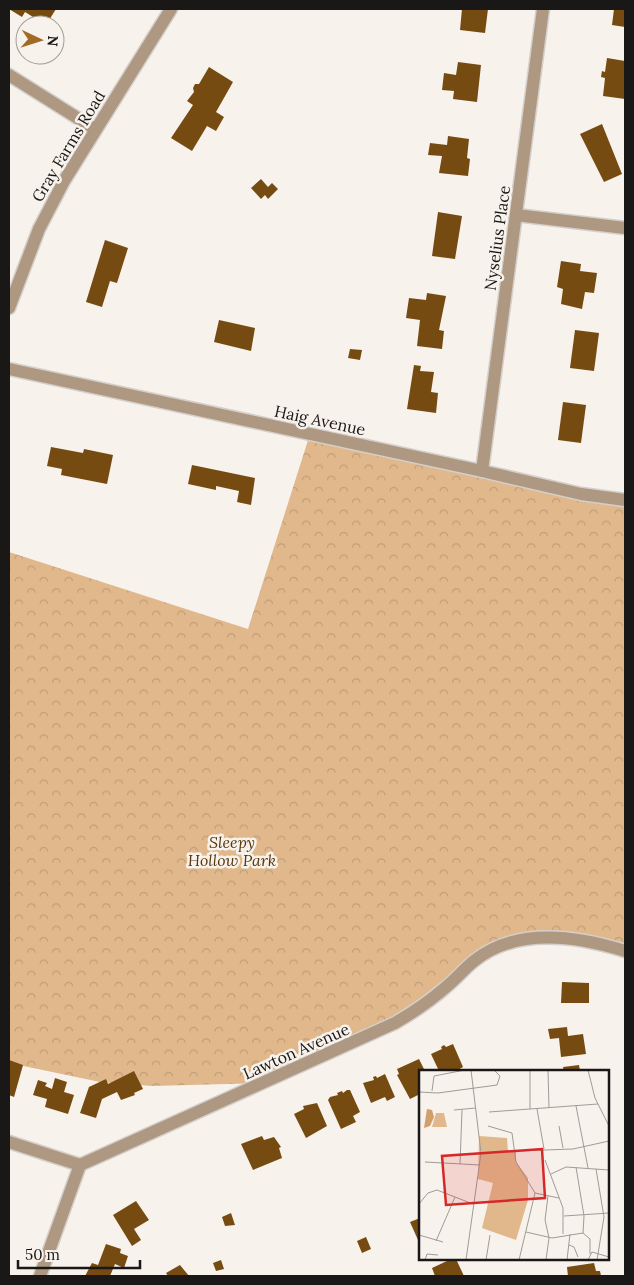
<svg xmlns="http://www.w3.org/2000/svg" width="634" height="1285" font-family="Lora,serif">
<style>
.park{fill:url(#park-crowns)}
.building{fill:#764b11}
.lines{fill:none;stroke-linecap:round;stroke-linejoin:round}
.minor-casing{stroke:#d4cfca;stroke-width:15}
.minor{stroke:#ae9882;stroke-width:12}
.labels{text-anchor:middle;dominant-baseline:central;stroke-width:5;stroke-linejoin:round;paint-order:stroke}
.street-label{font-size:16px;fill:#1a1816;stroke:#f8f2ec}
.park-label{font-size:16px;font-style:italic;fill:#58370c;stroke:#f8f2ec}
.inset-road{fill:none;stroke:#9f9b96;stroke-width:1}
.view{fill:#d62828;fill-opacity:0.15;stroke:#d62828;stroke-width:2.5}
.inset-edge{fill:none;stroke:#1a1816;stroke-width:2.5}
</style>
<defs>
<pattern id="park-crowns" width="20" height="18" patternUnits="userSpaceOnUse" patternTransform="scale(1.25)"><rect width="20" height="18" fill="#e1b88c"/><path d="M2 6a3 3 0 1 1 6 0M12 15a3 3 0 1 1 6 0" fill="none" stroke="#c09d78"/></pattern>
</defs>
<rect width="100%" height="100%" fill="#f8f2ec"/>
<path class="park" d="M 310,434 L 625,500 L 625,951 L 579,940 L 500,945 L 421,1008 L 270,1083 L 152,1086 L 100,1082 L 9,1063 L 9,552 L 248,629 Z"/>
<g class="building">
<path d="M 9,9 L 56,9 L 46,25 L 25,12 L 22,17 Z"/>
<path d="M 462,9 L 488,9 L 485,33 L 460,30 Z"/>
<path d="M 614,9 L 625,9 L 625,27 L 612,25 Z"/>
<path d="M 607,58 L 625,61 L 625,99 L 603,96 L 605,78 L 601,77 L 602,71 L 605,72 Z"/>
<path d="M 458,62 L 481,65 L 477,102 L 453,99 L 454,91 L 442,90 L 444,73 L 456,75 Z"/>
<path d="M 209,67 L 233,82 L 216,112 L 224,117 L 216,131 L 207,126 L 192,151 L 171,138 L 193,105 L 187,101 L 194,92 L 193,88 L 195,84 L 199,84 Z"/>
<path d="M 602,124 L 622,174 L 604,182 L 580,134 Z"/>
<path d="M 448,136 L 469,139 L 467,158 L 470,159 L 468,176 L 439,173 L 442,156 L 428,155 L 430,143 L 447,145 Z"/>
<path d="M 261,179 L 268,187 L 272,183 L 278,189 L 268,199 L 265,195 L 261,199 L 251,188 Z"/>
<path d="M 438,212 L 462,216 L 455,259 L 432,256 Z"/>
<path d="M 105,240 L 128,248 L 117,283 L 110,281 L 102,307 L 86,302 Z"/>
<path d="M 561,261 L 581,264 L 580,271 L 597,273 L 594,293 L 585,292 L 582,309 L 561,304 L 563,289 L 557,287 Z"/>
<path d="M 427,293 L 446,296 L 439,330 L 444,331 L 442,349 L 417,346 L 420,320 L 406,318 L 409,298 L 426,300 Z"/>
<path d="M 219,320 L 255,328 L 251,351 L 214,342 Z"/>
<path d="M 575,330 L 599,333 L 594,371 L 570,368 Z"/>
<path d="M 350,349 L 362,350 L 360,360 L 348,358 Z"/>
<path d="M 414,365 L 421,366 L 420,371 L 434,372 L 431,392 L 438,393 L 436,413 L 407,409 Z"/>
<path d="M 563,402 L 586,405 L 581,443 L 558,440 Z"/>
<path d="M 51,447 L 83,453 L 84,449 L 113,455 L 107,484 L 61,475 L 62,469 L 47,466 Z"/>
<path d="M 192,465 L 255,478 L 251,505 L 237,502 L 239,491 L 216,486 L 216,490 L 188,484 Z"/>
<path d="M 562,982 L 589,983 L 589,1003 L 561,1003 Z"/>
<path d="M 567,1027 L 568,1036 L 583,1034 L 586,1054 L 561,1057 L 559,1038 L 550,1039 L 548,1029 Z"/>
<path d="M 453,1044 L 463,1067 L 456,1071 L 439,1071 L 431,1054 L 442,1049 L 441,1047 L 444,1045 L 446,1047 Z"/>
<path d="M 419,1059 L 425,1071 L 420,1071 L 420,1094 L 410,1099 L 397,1075 L 399,1074 L 397,1069 Z"/>
<path d="M 9,1060 L 23,1065 L 14,1097 L 9,1095 Z"/>
<path d="M 579,1065 L 580,1071 L 564,1071 L 563,1067 Z"/>
<path d="M 134,1071 L 143,1089 L 134,1093 L 135,1095 L 121,1100 L 117,1092 L 102,1099 L 96,1118 L 80,1113 L 89,1087 L 106,1079 L 108,1084 Z"/>
<path d="M 385,1074 L 395,1097 L 387,1101 L 385,1097 L 371,1103 L 363,1083 L 374,1080 L 373,1077 L 376,1076 L 377,1078 Z"/>
<path d="M 55,1078 L 67,1082 L 64,1092 L 74,1095 L 68,1114 L 45,1107 L 47,1099 L 33,1095 L 38,1080 L 47,1083 L 45,1086 L 52,1089 Z"/>
<path d="M 347,1090 L 350,1090 L 360,1112 L 353,1116 L 356,1122 L 341,1129 L 328,1100 L 330,1097 L 338,1095 L 337,1093 L 342,1091 L 343,1093 Z"/>
<path d="M 317,1103 L 327,1126 L 306,1138 L 294,1114 L 304,1109 L 303,1106 Z"/>
<path d="M 262,1136 L 264,1140 L 274,1137 L 281,1147 L 279,1148 L 282,1158 L 253,1170 L 241,1144 Z"/>
<path d="M 136,1201 L 149,1220 L 134,1229 L 141,1240 L 132,1246 L 113,1215 Z"/>
<path d="M 231,1213 L 235,1225 L 225,1226 L 222,1217 Z"/>
<path d="M 420,1218 L 420,1239 L 418,1240 L 410,1222 Z"/>
<path d="M 366,1237 L 371,1249 L 362,1253 L 357,1241 Z"/>
<path d="M 106,1244 L 121,1249 L 120,1253 L 128,1256 L 124,1268 L 115,1264 L 110,1276 L 85,1276 L 92,1263 L 98,1265 Z"/>
<path d="M 446,1259 L 456,1259 L 464,1276 L 435,1276 L 432,1268 L 447,1261 Z"/>
<path d="M 221,1260 L 224,1269 L 216,1271 L 213,1263 Z"/>
<path d="M 594,1263 L 596,1271 L 600,1271 L 601,1276 L 568,1276 L 567,1267 Z"/>
<path d="M 180,1265 L 189,1276 L 168,1276 L 166,1273 Z"/>
</g>
<g class="lines">
<defs>
<g id="minor">
<path d="M 9,75 L 95,129"/>
<path d="M 516,215 L 625,228"/>
<path d="M 9,308 L 39,229 L 64,181 L 171,9"/>
<path d="M 9,369 L 482,471 L 581,494 L 625,500"/>
<path d="M 482,471 L 543,9"/>
<path d="M 9,1142 L 80,1165"/>
<path d="M 40,1276 L 80,1165 L 395,1023 C 414,1012 430,1001 446,987 C 456,979 464,969 474,961 C 516,927 577,936 625,951"/>
</g>
</defs>
<use href="#minor" class="minor-casing"/>
<use href="#minor" class="minor"/>
</g>
<g class="labels">
<g class="street-label">
<text transform="translate(68 146) rotate(-59)">Gray Farms Road</text>
<text transform="translate(497 238) rotate(-82)">Nyselius Place</text>
<text transform="translate(320 420) rotate(12)">Haig Avenue</text>
<text transform="translate(296 1051) rotate(-24)">Lawton Avenue</text>
</g>
<g class="park-label">
<text x="232" y="842">Sleepy<tspan x="232" dy="18">Hollow Park</tspan></text>
</g>
</g>
<g transform="translate(419 1070)">
<rect width="190" height="190" fill="#f8f2ec"/>
<path d="M 17,43 L 25,43 L 28,57 L 13,57 Z" fill="#e1b88c"/>
<path d="M 60,66 L 88,68 L 89,82 L 97,81 L 97,92 L 109,108 L 109,130 L 97,170 L 63,158 L 74,113 L 59,109 Z" fill="#e1b88c"/>
<path d="M 8,39 L 13,40 L 15,47 L 11,56 L 5,58 Z" fill="#d09f6a"/>
<path class="inset-road" d="M 129,0 L 130,38M 169,0 L 176,28 L 190,56M 13,21 L 15,6 L 46,0M 0,22 L 19,23 L 78,15 L 81,6 L 75,0M 157,36 L 169,98M 111,39 L 111,0M 118,39 L 125,79M 35,40 L 57,38M 70,42 L 179,34M 69,56 L 93,63 L 97,92 L 116,123 L 140,128M 140,56 L 144,78M 98,81 L 154,79 L 190,71M 126,90 L 144,138 L 144,164M 6,92 L 61,95M 41,94 L 43,40M 157,97 L 165,146 L 164,163M 177,99 L 185,147 L 178,190M 132,104 L 147,97 L 190,100M 0,134 L 9,123 L 18,120 L 54,134M 145,146 L 190,143M 107,162 L 133,168 L 164,163 L 171,169 L 171,184M 0,165 L 24,172M 17,171 L 36,127M 150,175 L 155,177 L 159,187M 6,190 L 8,184 L 19,185M 47,190 L 62,83 L 52,0M 67,190 L 71,165M 100,190 L 116,123M 127,190 L 130,168 L 126,150 L 129,126M 148,190 L 151,164M 169,190 L 173,182 L 190,187"/>
<path class="view" d="M 123,79 L 126,128 L 27,135 L 23,86 Z"/>
<rect width="190" height="190" class="inset-edge"/>
</g>
<rect width="634" height="1285" fill="none" stroke="#1a1816" stroke-width="20"/>
<g transform="translate(40 40) rotate(94)"><circle r="24" fill="#f8f2ec" stroke="#9f9b96"/>
<path d="M0-4L9 19L0 12L-9 19Z" fill="#a16a26"/>
<text y="-8" font-size="14" font-weight="bold" text-anchor="middle" fill="#1a1816">N</text>
</g>
<path d="M18 1260v8h122v-8" fill="none" stroke="#1a1816" stroke-width="2.5"/>
<text x="25" y="1260" font-size="15" fill="#1a1816" stroke="#f8f2ec" stroke-width="4" paint-order="stroke">50 m</text>
</svg>
